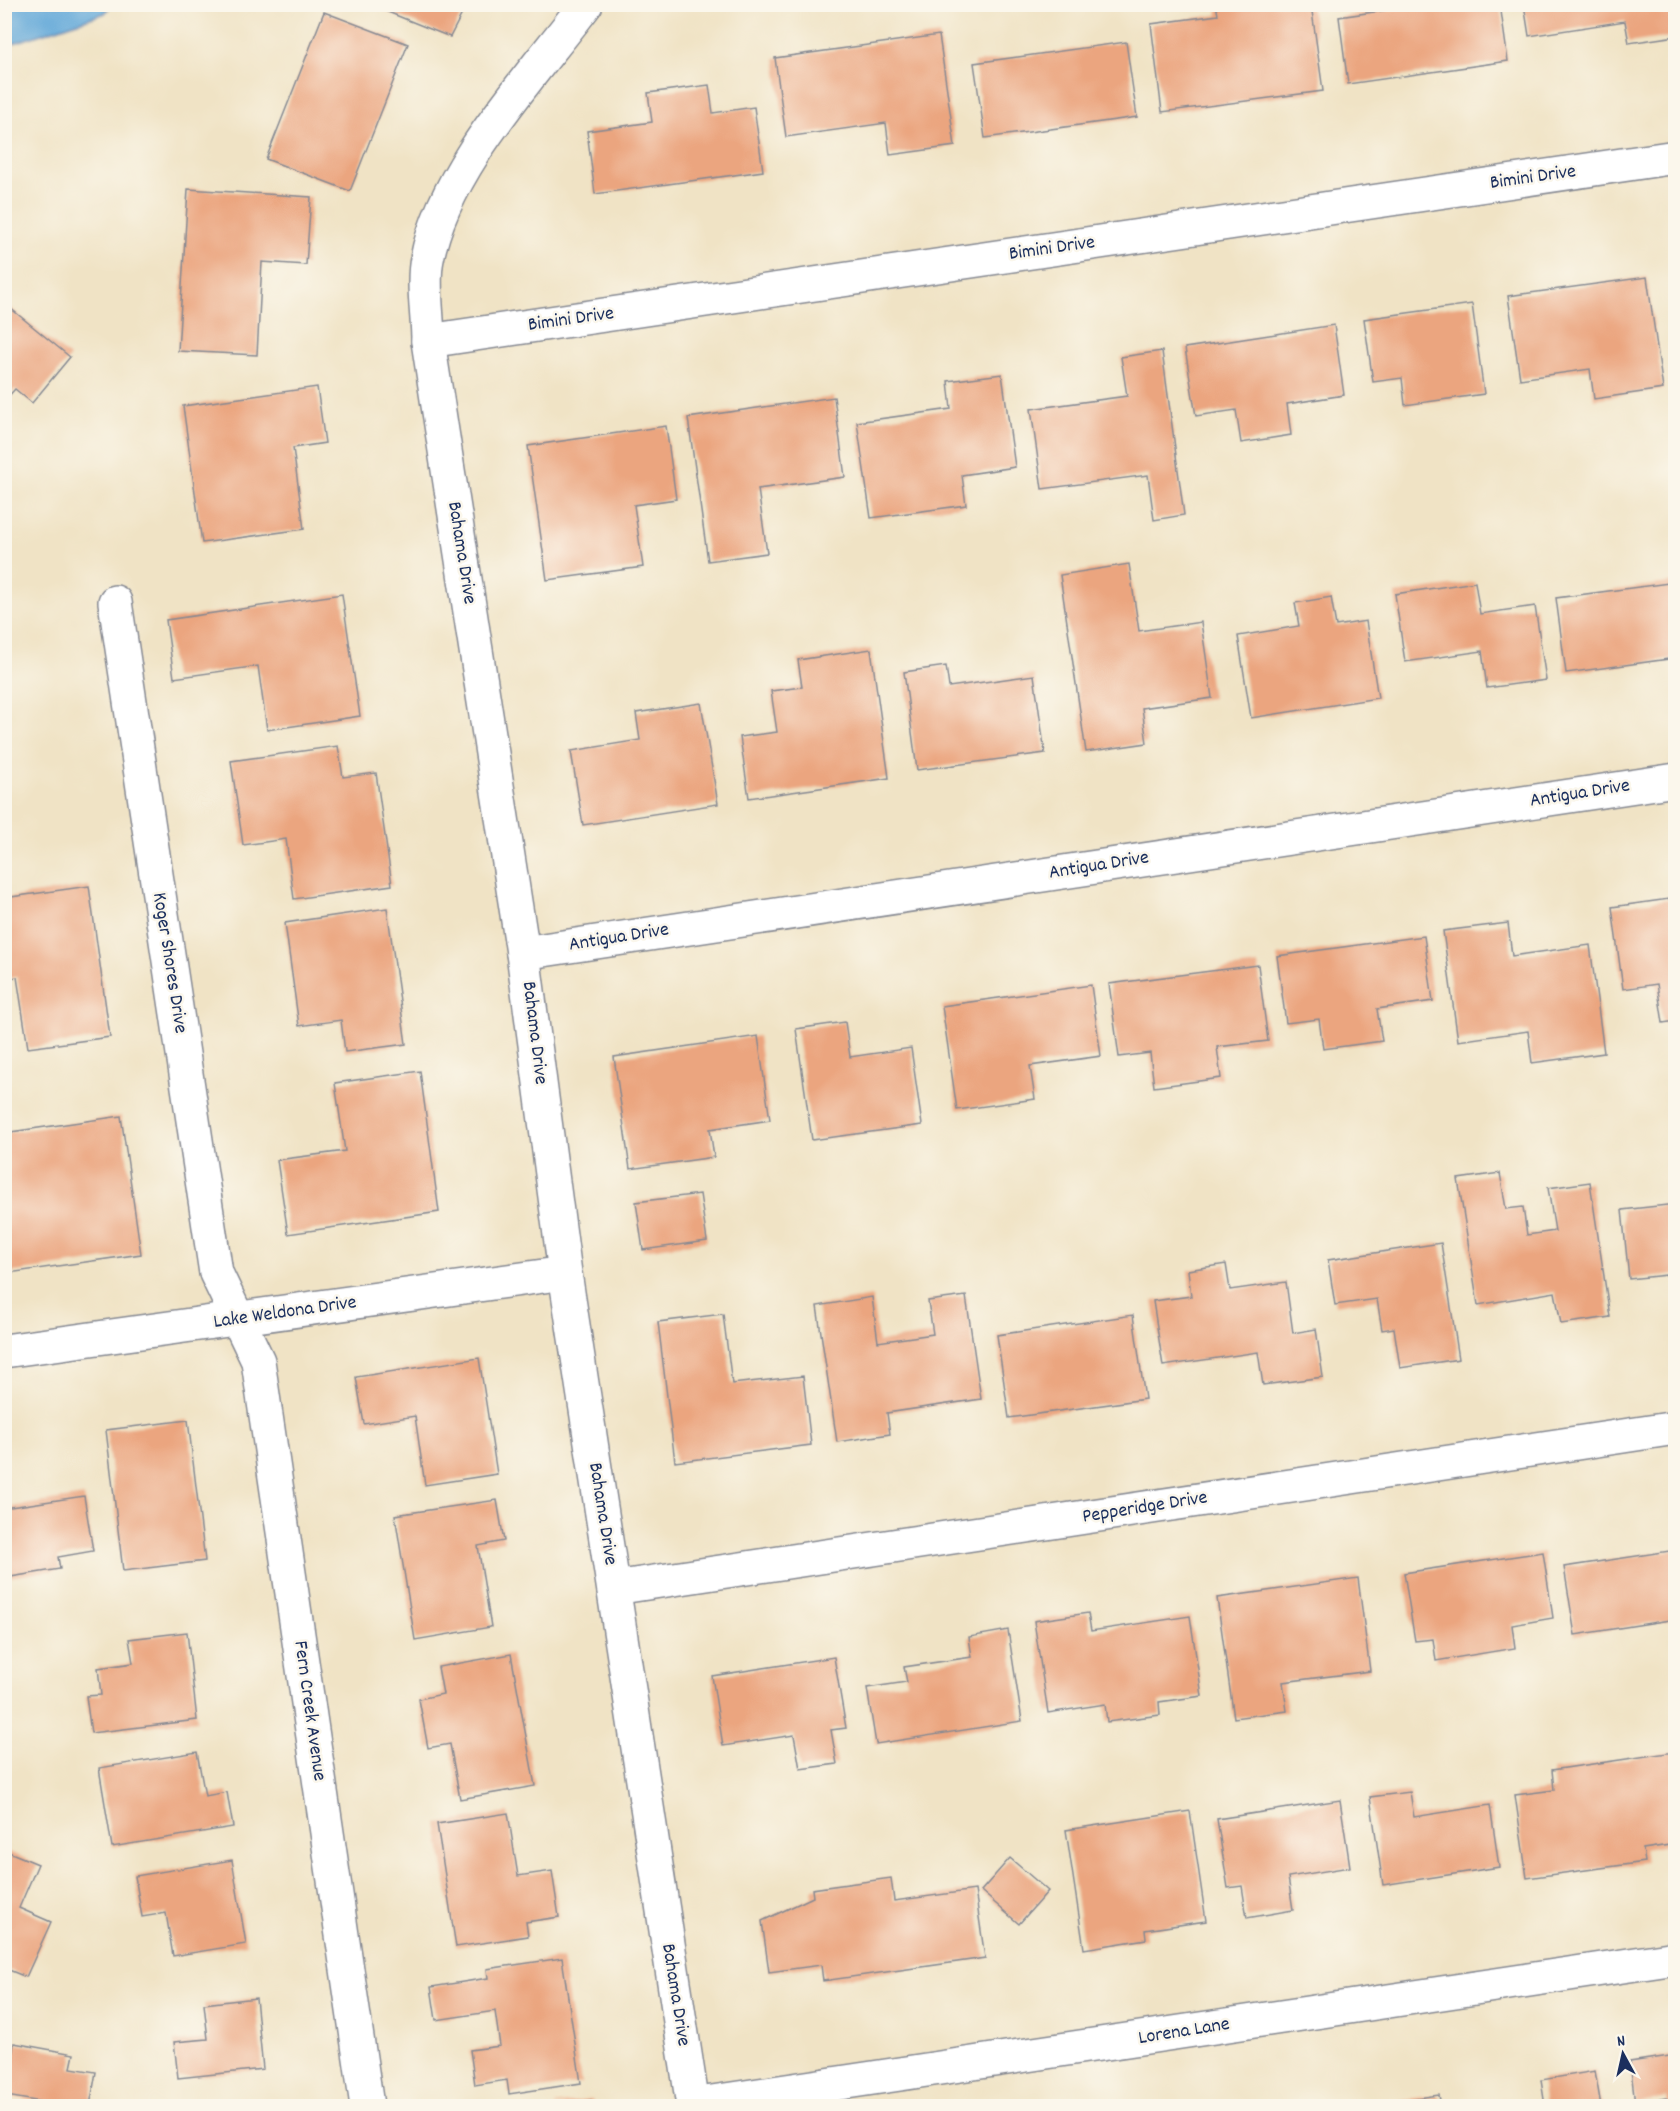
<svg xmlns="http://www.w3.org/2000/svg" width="1680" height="2111" font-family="Dekko,sans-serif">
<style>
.water{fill:#64a9d9;stroke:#406c9c;stroke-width:1.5}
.building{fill:#eba57f}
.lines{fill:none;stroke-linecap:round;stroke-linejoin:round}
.street-casing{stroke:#868992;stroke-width:36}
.street{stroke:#fff;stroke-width:33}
.labels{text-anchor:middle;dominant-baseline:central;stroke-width:5;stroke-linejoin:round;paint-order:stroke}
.street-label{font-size:20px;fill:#1b2f5e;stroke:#fbf7ec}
</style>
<rect width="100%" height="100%" fill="#fbf7ec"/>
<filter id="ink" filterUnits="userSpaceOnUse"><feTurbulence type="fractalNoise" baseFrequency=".0167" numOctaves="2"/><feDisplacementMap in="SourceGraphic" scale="12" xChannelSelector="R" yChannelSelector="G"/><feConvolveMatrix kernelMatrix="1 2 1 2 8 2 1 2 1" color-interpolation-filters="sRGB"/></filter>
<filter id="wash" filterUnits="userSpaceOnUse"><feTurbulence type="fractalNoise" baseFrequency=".008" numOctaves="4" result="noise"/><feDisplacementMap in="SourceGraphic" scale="24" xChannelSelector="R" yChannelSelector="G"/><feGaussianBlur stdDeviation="1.35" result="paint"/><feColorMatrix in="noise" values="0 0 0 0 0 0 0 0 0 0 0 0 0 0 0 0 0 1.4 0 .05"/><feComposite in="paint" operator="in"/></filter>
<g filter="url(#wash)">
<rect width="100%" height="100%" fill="#f0e3c5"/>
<path class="water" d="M 4,5 L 5,4 L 111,5 L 105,13 L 5,46 Z"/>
<g id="blocks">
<g class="building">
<path d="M 368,4 L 467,4 L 450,37 Z"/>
<path d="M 1216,4 L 1311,4 L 1323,91 L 1162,112 L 1151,24 L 1218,15 Z"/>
<path d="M 1401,4 L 1500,4 L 1508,61 L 1348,84 L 1339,17 L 1401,8 Z"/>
<path d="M 1524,4 L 1676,4 L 1676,36 L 1629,43 L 1625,21 L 1529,36 Z"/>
<path d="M 324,12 L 408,44 L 350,191 L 266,159 Z"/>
<path d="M 939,35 L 955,146 L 890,155 L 886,123 L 786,137 L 775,58 Z"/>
<path d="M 1126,42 L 1137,117 L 985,138 L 974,63 Z"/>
<path d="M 709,85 L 713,113 L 754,107 L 763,171 L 595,194 L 587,131 L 652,122 L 648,93 Z"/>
<path d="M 188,189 L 311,197 L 306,265 L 262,262 L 257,355 L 178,351 Z"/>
<path d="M 1647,277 L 1663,389 L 1594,399 L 1590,369 L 1520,379 L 1508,296 Z"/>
<path d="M 4,303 L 70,357 L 32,403 L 15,389 L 4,401 Z"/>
<path d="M 1472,304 L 1484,394 L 1405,405 L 1402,378 L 1373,382 L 1364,319 Z"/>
<path d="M 1334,325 L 1344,395 L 1287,404 L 1291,435 L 1241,443 L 1236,410 L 1196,416 L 1185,348 Z"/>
<path d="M 1162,351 L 1184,515 L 1154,520 L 1148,475 L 1042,489 L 1031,409 L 1127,396 L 1121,357 Z"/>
<path d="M 1002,374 L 1015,467 L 962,475 L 966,505 L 871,518 L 857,422 L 951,409 L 948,381 Z"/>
<path d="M 317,387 L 325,443 L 293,448 L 304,529 L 202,543 L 183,406 Z"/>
<path d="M 834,397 L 845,477 L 758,489 L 767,553 L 708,561 L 688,418 Z"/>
<path d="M 666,426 L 676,499 L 634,505 L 643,567 L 547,580 L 528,446 Z"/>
<path d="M 1129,564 L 1139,631 L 1201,622 L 1212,698 L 1142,708 L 1147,743 L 1086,752 L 1060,575 Z"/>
<path d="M 1475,582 L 1480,614 L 1535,606 L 1546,680 L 1487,688 L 1482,651 L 1405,662 L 1395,594 Z"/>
<path d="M 1676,582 L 1676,658 L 1566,673 L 1556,598 Z"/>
<path d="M 342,594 L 360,716 L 267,730 L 258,666 L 174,678 L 166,620 Z"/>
<path d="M 1331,597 L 1336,626 L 1366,621 L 1378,698 L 1251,718 L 1238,636 L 1299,626 L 1295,603 Z"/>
<path d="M 871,649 L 889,778 L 749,798 L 740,737 L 777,732 L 771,691 L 802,687 L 798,660 Z"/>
<path d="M 946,666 L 949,687 L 1034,675 L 1045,753 L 917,770 L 904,672 Z"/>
<path d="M 701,703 L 718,804 L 583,825 L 571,751 L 640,740 L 636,713 Z"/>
<path d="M 338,746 L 343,777 L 376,773 L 392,885 L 294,899 L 286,839 L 243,845 L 231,761 Z"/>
<path d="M 89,886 L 110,1037 L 28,1048 L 17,977 L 4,979 L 4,926 L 7,926 L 4,898 Z"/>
<path d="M 1676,898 L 1676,1021 L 1663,1023 L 1657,984 L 1623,989 L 1612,907 Z"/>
<path d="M 387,908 L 406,1044 L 345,1052 L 341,1020 L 299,1026 L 285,923 Z"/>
<path d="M 1508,923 L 1512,956 L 1590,945 L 1604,1053 L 1532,1063 L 1528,1031 L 1458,1041 L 1443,931 Z"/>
<path d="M 1424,936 L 1433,1001 L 1377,1009 L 1382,1041 L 1323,1049 L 1319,1019 L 1286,1023 L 1277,956 Z"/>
<path d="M 1258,965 L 1268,1041 L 1217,1047 L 1221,1078 L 1154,1087 L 1150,1053 L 1119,1057 L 1109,984 Z"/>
<path d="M 1091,985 L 1101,1056 L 1030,1066 L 1035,1099 L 957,1110 L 942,1006 Z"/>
<path d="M 845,1022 L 850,1057 L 911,1048 L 922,1125 L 812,1140 L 796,1029 Z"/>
<path d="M 758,1036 L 770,1120 L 710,1129 L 714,1157 L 630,1169 L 614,1057 Z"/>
<path d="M 420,1071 L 439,1212 L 288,1234 L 277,1160 L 345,1151 L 335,1083 Z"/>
<path d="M 121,1116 L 141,1254 L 9,1273 L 4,1243 L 4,1133 Z"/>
<path d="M 1500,1173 L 1506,1209 L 1523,1207 L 1527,1235 L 1555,1231 L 1548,1188 L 1590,1182 L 1610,1317 L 1561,1324 L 1555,1292 L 1478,1305 L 1458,1179 Z"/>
<path d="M 700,1194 L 707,1241 L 643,1250 L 636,1202 Z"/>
<path d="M 1676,1204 L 1676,1274 L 1629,1279 L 1622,1210 Z"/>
<path d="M 1441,1243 L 1459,1359 L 1400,1368 L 1394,1328 L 1382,1330 L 1377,1299 L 1335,1305 L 1328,1260 Z"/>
<path d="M 1226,1264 L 1230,1290 L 1286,1282 L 1293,1333 L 1316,1329 L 1323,1377 L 1263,1385 L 1258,1352 L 1163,1366 L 1153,1301 L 1191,1296 L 1188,1270 Z"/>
<path d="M 966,1296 L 981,1399 L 887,1413 L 890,1434 L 837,1442 L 817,1306 L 872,1297 L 878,1342 L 933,1334 L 928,1301 Z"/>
<path d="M 723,1314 L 732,1384 L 803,1376 L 811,1445 L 675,1462 L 658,1322 Z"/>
<path d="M 1133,1315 L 1145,1399 L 1009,1418 L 997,1335 Z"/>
<path d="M 479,1358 L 497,1474 L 425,1485 L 415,1416 L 364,1424 L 356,1377 Z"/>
<path d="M 188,1420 L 205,1561 L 123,1571 L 106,1430 Z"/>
<path d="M 84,1496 L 93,1551 L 58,1557 L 60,1569 L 4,1578 L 4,1508 Z"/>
<path d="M 497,1500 L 504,1541 L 478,1546 L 491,1627 L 415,1640 L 395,1515 Z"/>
<path d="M 1676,1550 L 1676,1619 L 1575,1635 L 1564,1567 Z"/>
<path d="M 1543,1552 L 1553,1618 L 1512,1625 L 1515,1648 L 1436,1661 L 1433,1639 L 1415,1641 L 1404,1573 Z"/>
<path d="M 1358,1578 L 1370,1671 L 1283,1682 L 1287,1711 L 1234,1718 L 1217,1598 Z"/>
<path d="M 1088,1613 L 1091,1631 L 1190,1616 L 1202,1696 L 1159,1702 L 1160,1715 L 1107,1722 L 1105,1704 L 1048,1713 L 1034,1621 Z"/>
<path d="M 1008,1630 L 1022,1721 L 876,1744 L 867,1688 L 907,1682 L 904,1667 L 972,1657 L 969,1637 Z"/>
<path d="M 187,1632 L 197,1720 L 91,1733 L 86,1696 L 101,1695 L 98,1668 L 133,1663 L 129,1639 Z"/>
<path d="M 511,1654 L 535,1786 L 460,1799 L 450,1744 L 428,1748 L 419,1699 L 443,1694 L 438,1667 Z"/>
<path d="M 834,1657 L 846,1728 L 831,1730 L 837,1764 L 800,1769 L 794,1735 L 723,1746 L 712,1676 Z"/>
<path d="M 197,1752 L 205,1796 L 227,1792 L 233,1827 L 112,1847 L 99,1768 Z"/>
<path d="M 1674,1752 L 1676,1844 L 1643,1849 L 1645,1862 L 1527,1878 L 1515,1795 L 1554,1790 L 1552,1770 Z"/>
<path d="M 1410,1792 L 1414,1817 L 1490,1805 L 1499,1867 L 1383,1885 L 1370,1797 Z"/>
<path d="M 1340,1800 L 1350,1867 L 1288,1877 L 1293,1910 L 1247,1918 L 1242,1886 L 1228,1888 L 1217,1819 Z"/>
<path d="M 1190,1811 L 1206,1921 L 1145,1930 L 1146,1939 L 1084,1949 L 1066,1830 Z"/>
<path d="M 508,1813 L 518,1876 L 552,1871 L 559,1917 L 526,1922 L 528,1936 L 456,1947 L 437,1824 Z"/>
<path d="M 4,1850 L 38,1864 L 19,1908 L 51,1922 L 26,1977 L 4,1968 Z"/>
<path d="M 1010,1858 L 1048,1891 L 1019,1924 L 981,1891 Z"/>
<path d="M 232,1860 L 246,1944 L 173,1956 L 166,1913 L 142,1917 L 135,1876 Z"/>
<path d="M 891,1878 L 894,1901 L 975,1890 L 985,1958 L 823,1981 L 821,1965 L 769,1972 L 762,1921 L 813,1897 L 812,1889 Z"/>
<path d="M 562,1958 L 581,2083 L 509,2094 L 507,2080 L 475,2085 L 470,2050 L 500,2046 L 495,2011 L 436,2020 L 431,1987 L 488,1978 L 487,1969 Z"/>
<path d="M 256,1998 L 263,2069 L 178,2078 L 174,2042 L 208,2039 L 204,2004 Z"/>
<path d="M 14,2043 L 74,2054 L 71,2068 L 96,2072 L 90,2106 L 65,2106 L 6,2096 Z"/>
<path d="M 1676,2055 L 1676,2106 L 1668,2106 L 1667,2098 L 1635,2103 L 1630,2062 Z"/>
<path d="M 1595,2071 L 1601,2106 L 1545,2106 L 1541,2080 Z"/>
<path d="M 1439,2095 L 1441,2106 L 1365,2106 L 1365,2105 Z"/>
<path d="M 591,2100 L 592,2106 L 555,2106 L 555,2105 Z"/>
</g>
</g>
</g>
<g filter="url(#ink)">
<use href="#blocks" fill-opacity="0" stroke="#868992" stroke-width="1.5"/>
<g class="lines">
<defs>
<g id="street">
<path d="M 586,4 C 531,77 444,169 427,259 C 422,282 428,317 428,341 L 523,953 L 565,1273 L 693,2106"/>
<path d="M 428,341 L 1676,157"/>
<path d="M 115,602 L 216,1273 L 258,1361 L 367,2106"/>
<path d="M 523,953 L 1676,780"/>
<path d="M 4,1351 L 565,1273"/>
<path d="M 614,1588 L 1676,1428"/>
<path d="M 692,2105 L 1676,1958"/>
</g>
</defs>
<use href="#street" class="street-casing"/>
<use href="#street" class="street"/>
</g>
</g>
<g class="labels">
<g class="street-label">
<text transform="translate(1533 178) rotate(-8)">Bimini Drive</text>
<text transform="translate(1052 249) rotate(-8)">Bimini Drive</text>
<text transform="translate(571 320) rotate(-8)">Bimini Drive</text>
<text transform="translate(461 553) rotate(81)">Bahama Drive</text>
<text transform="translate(1580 794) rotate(-9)">Antigua Drive</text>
<text transform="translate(1099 866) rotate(-9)">Antigua Drive</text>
<text transform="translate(619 938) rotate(-9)">Antigua Drive</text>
<text transform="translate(169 963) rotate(81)">Koger Shores Drive</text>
<text transform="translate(534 1033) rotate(83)">Bahama Drive</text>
<text transform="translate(285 1313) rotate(-8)">Lake Weldona Drive</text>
<text transform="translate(1145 1508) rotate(-9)">Pepperidge Drive</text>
<text transform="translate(602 1514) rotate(81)">Bahama Drive</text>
<text transform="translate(309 1711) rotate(82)">Fern Creek Avenue</text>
<text transform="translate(675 1995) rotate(81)">Bahama Drive</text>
<text transform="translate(1184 2032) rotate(-9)">Lorena Lane</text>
</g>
</g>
<rect width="1680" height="2111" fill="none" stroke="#fbf7ec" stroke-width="24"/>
<g transform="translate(1623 2054) rotate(352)" stroke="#fbf7ec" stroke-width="4.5" paint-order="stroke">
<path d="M0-4.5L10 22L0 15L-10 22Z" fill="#1b2f5e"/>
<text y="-9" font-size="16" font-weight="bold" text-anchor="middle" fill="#1b2f5e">N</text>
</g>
</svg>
